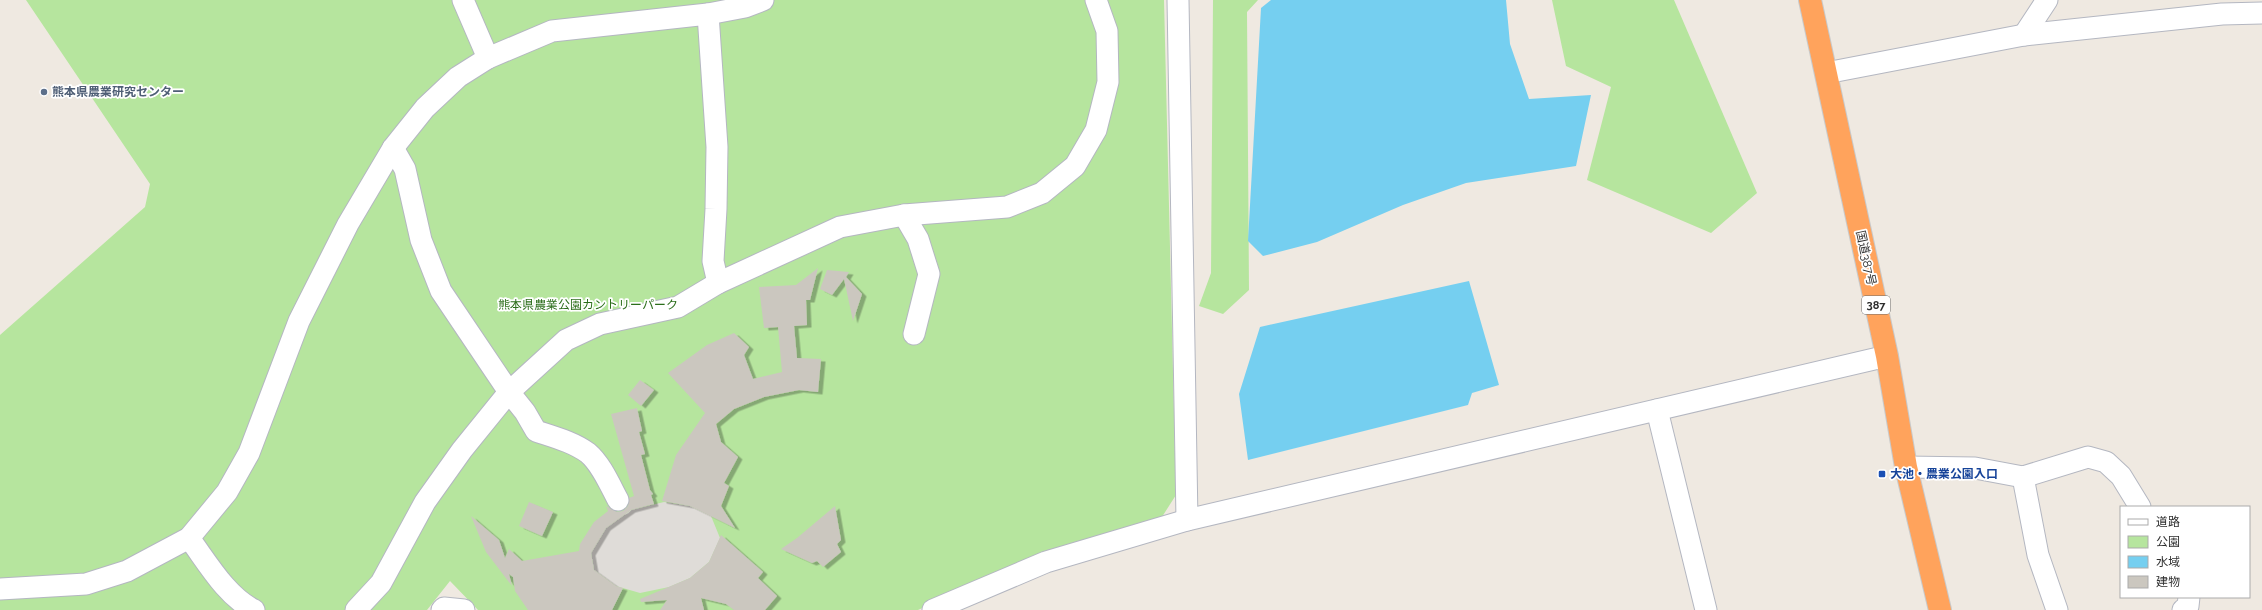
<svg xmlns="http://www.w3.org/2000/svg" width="2262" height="610" font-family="Raleway,'Noto Sans JP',sans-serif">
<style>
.green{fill:#b6e59e}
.plaza{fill:#dfdcd8}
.water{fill:#75cff0}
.building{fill:#cbc7bf;filter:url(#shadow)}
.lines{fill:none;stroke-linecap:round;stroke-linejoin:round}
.minor-casing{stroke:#b4b7c1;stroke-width:23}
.highway-casing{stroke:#c9c9c9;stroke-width:24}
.minor{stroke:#fff;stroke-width:21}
.highway{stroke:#ffa35c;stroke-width:22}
.service-dot{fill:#5c6f8a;stroke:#fff;stroke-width:1.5}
.transit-dot{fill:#1a4fb4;stroke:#fff;stroke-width:1.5}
.labels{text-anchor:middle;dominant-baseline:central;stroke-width:3.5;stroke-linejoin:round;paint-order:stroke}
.shield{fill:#fff;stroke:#6d6d6d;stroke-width:1}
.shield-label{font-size:11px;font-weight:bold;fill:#2e2e2e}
.service-label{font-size:12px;font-weight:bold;fill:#4e5e75;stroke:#fff;text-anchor:start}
.street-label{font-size:12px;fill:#2e2e2e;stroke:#fff}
.park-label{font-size:12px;fill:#2c6e1b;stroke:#fff}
.transit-label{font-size:12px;font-weight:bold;fill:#164399;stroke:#fff;text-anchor:start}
</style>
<defs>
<filter id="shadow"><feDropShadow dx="4.5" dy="2.5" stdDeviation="0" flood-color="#0004"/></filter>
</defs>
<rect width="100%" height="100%" fill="#efe9e1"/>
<g class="green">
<path d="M 26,0 L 1164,0 L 1176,495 L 1160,520 L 1041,553 L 918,610 L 478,610 L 450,581 L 427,610 L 0,610 L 0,335 L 145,207 L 150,184 Z"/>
<path d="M 1213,0 L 1258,0 L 1247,12 L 1249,290 L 1223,314 L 1199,306 L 1211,273 Z"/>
<path d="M 1552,0 L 1674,0 L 1757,193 L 1711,233 L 1587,180 L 1611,87 L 1566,66 Z"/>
</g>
<path class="plaza" d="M 664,502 L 690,506 L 711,516 L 720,538 L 709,562 L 690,578 L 669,587 L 640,593 L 616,586 L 594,570 L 591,553 L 606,528 L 631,510 Z"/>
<g class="water">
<path d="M 1271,0 L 1506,0 L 1510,44 L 1529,99 L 1591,95 L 1576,166 L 1466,183 L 1403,205 L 1317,242 L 1263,256 L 1248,241 L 1261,8 Z"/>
<path d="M 1469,281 L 1499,385 L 1472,393 L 1468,405 L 1248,460 L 1239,394 L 1260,327 Z"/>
</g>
<g class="building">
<path d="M 818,268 L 810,300 L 806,300 L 807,325 L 794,326 L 797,358 L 821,359 L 818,392 L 799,390 L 764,397 L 734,409 L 716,424 L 721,442 L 738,457 L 724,483 L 729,486 L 721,506 L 735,528 L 690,506 L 662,501 L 676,455 L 705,413 L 668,373 L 707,345 L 734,333 L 749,347 L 744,355 L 753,379 L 782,372 L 778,327 L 764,328 L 759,287 L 796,285 Z"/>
<path d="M 827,270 L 849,272 L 846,277 L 862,294 L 853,321 L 844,279 L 832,295 L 820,289 Z"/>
<path d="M 640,380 L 654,390 L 641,406 L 628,395 Z"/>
<path d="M 637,408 L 642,431 L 639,432 L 645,454 L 641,455 L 650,490 L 653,494 L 651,495 L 654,504 L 631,510 L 606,528 L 591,553 L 594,570 L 616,586 L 623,588 L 612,610 L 528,610 L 515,591 L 513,577 L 509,574 L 512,586 L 486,552 L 471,516 L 499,540 L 505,558 L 509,549 L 522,561 L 579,551 L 580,544 L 594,522 L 608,511 L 606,506 L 617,512 L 623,511 L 628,506 L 629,498 L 634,496 L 611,414 Z"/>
<path d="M 529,502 L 553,512 L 542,536 L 519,526 Z"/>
<path d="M 835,506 L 841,540 L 837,544 L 841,552 L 823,567 L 817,561 L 812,563 L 781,549 L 797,538 Z"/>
<path d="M 721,535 L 763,572 L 758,578 L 777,596 L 765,610 L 734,610 L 726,604 L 701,598 L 704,610 L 660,610 L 667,600 L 641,602 L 640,599 L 690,578 L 709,562 Z"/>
</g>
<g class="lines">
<defs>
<g id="minor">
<path d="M 463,0 L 488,58"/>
<path d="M 1178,0 L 1187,520"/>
<path d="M 708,14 L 717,147 L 716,209 L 713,261 L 718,283"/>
<path d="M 2024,35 L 2047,0"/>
<path d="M 1826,73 L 2024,35 L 2222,14 L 2262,13"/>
<path d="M 393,148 L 405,169 L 421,240 L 441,291 L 509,392 L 525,412 L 536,431 C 554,437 573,442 588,453 C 601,464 610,485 618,500"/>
<path d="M 904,215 L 918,239 L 929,274 L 914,334"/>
<path d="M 1657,410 L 1706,610"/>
<path d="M 1906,467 L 1975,468 L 2023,477 L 2088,457 L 2106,462 L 2121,476 L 2140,507"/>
<path d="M 2023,477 L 2038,555 L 2057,610"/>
<path d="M 189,538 C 207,562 226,596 254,610"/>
<path d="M 0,589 L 86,584 L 127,571 L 189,538 L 227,492 L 249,453 L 299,321 L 348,224 L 393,148 L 425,108 L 458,77 L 488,58 L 552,31 L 708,14 L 745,7 L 763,0"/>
<path d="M 356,610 L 381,583 L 425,502 L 462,450 L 509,392 L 566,340 L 600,324 L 678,307 L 718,283 L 840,227 L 904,215 L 1007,207 L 1042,193 L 1075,166 L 1096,130 L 1108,82 L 1107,31 L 1096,0"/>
<path d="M 442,610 L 444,608 L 464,610"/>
<path d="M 933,610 L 1046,562 L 1187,520 L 1887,356"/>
<path d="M 2183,610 L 2188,606 L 2189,597"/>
</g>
<path id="highway" d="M 1810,0 L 1887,356 L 1906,467 L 1940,610"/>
</defs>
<use href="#minor" class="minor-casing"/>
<use href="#highway" class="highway-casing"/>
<use href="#minor" class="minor"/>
<use href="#highway" class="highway"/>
</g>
<circle class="service-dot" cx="44" cy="92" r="4"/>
<rect class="transit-dot" x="1878" y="470" width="8" height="8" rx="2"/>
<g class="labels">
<rect class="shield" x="1862" y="296" width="28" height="18" rx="3"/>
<g class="shield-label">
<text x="1876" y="305">387</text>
</g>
<g class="service-label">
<text x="52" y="92">熊本県農業研究センター</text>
</g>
<g class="street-label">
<text transform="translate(1866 258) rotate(78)">国道387号</text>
</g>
<g class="park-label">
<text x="588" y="305">熊本県農業公園カントリーパーク</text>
</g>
<g class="transit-label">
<text x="1890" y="474">大池・農業公園入口</text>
</g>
</g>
<rect x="2120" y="506" width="130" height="92" fill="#ffffff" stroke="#ababab"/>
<rect x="2128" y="519" width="20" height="6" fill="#ffffff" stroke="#ababab"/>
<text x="2156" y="526" font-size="12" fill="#2e2e2e">道路</text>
<rect x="2128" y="536" width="20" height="12" fill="#b6e59e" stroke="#ababab"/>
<text x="2156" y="546" font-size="12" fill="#2e2e2e">公園</text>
<rect x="2128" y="556" width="20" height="12" fill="#75cff0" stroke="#ababab"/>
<text x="2156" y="566" font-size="12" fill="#2e2e2e">水域</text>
<rect x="2128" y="576" width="20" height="12" fill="#cbc7bf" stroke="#ababab"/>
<text x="2156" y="586" font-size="12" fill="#2e2e2e">建物</text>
</svg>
